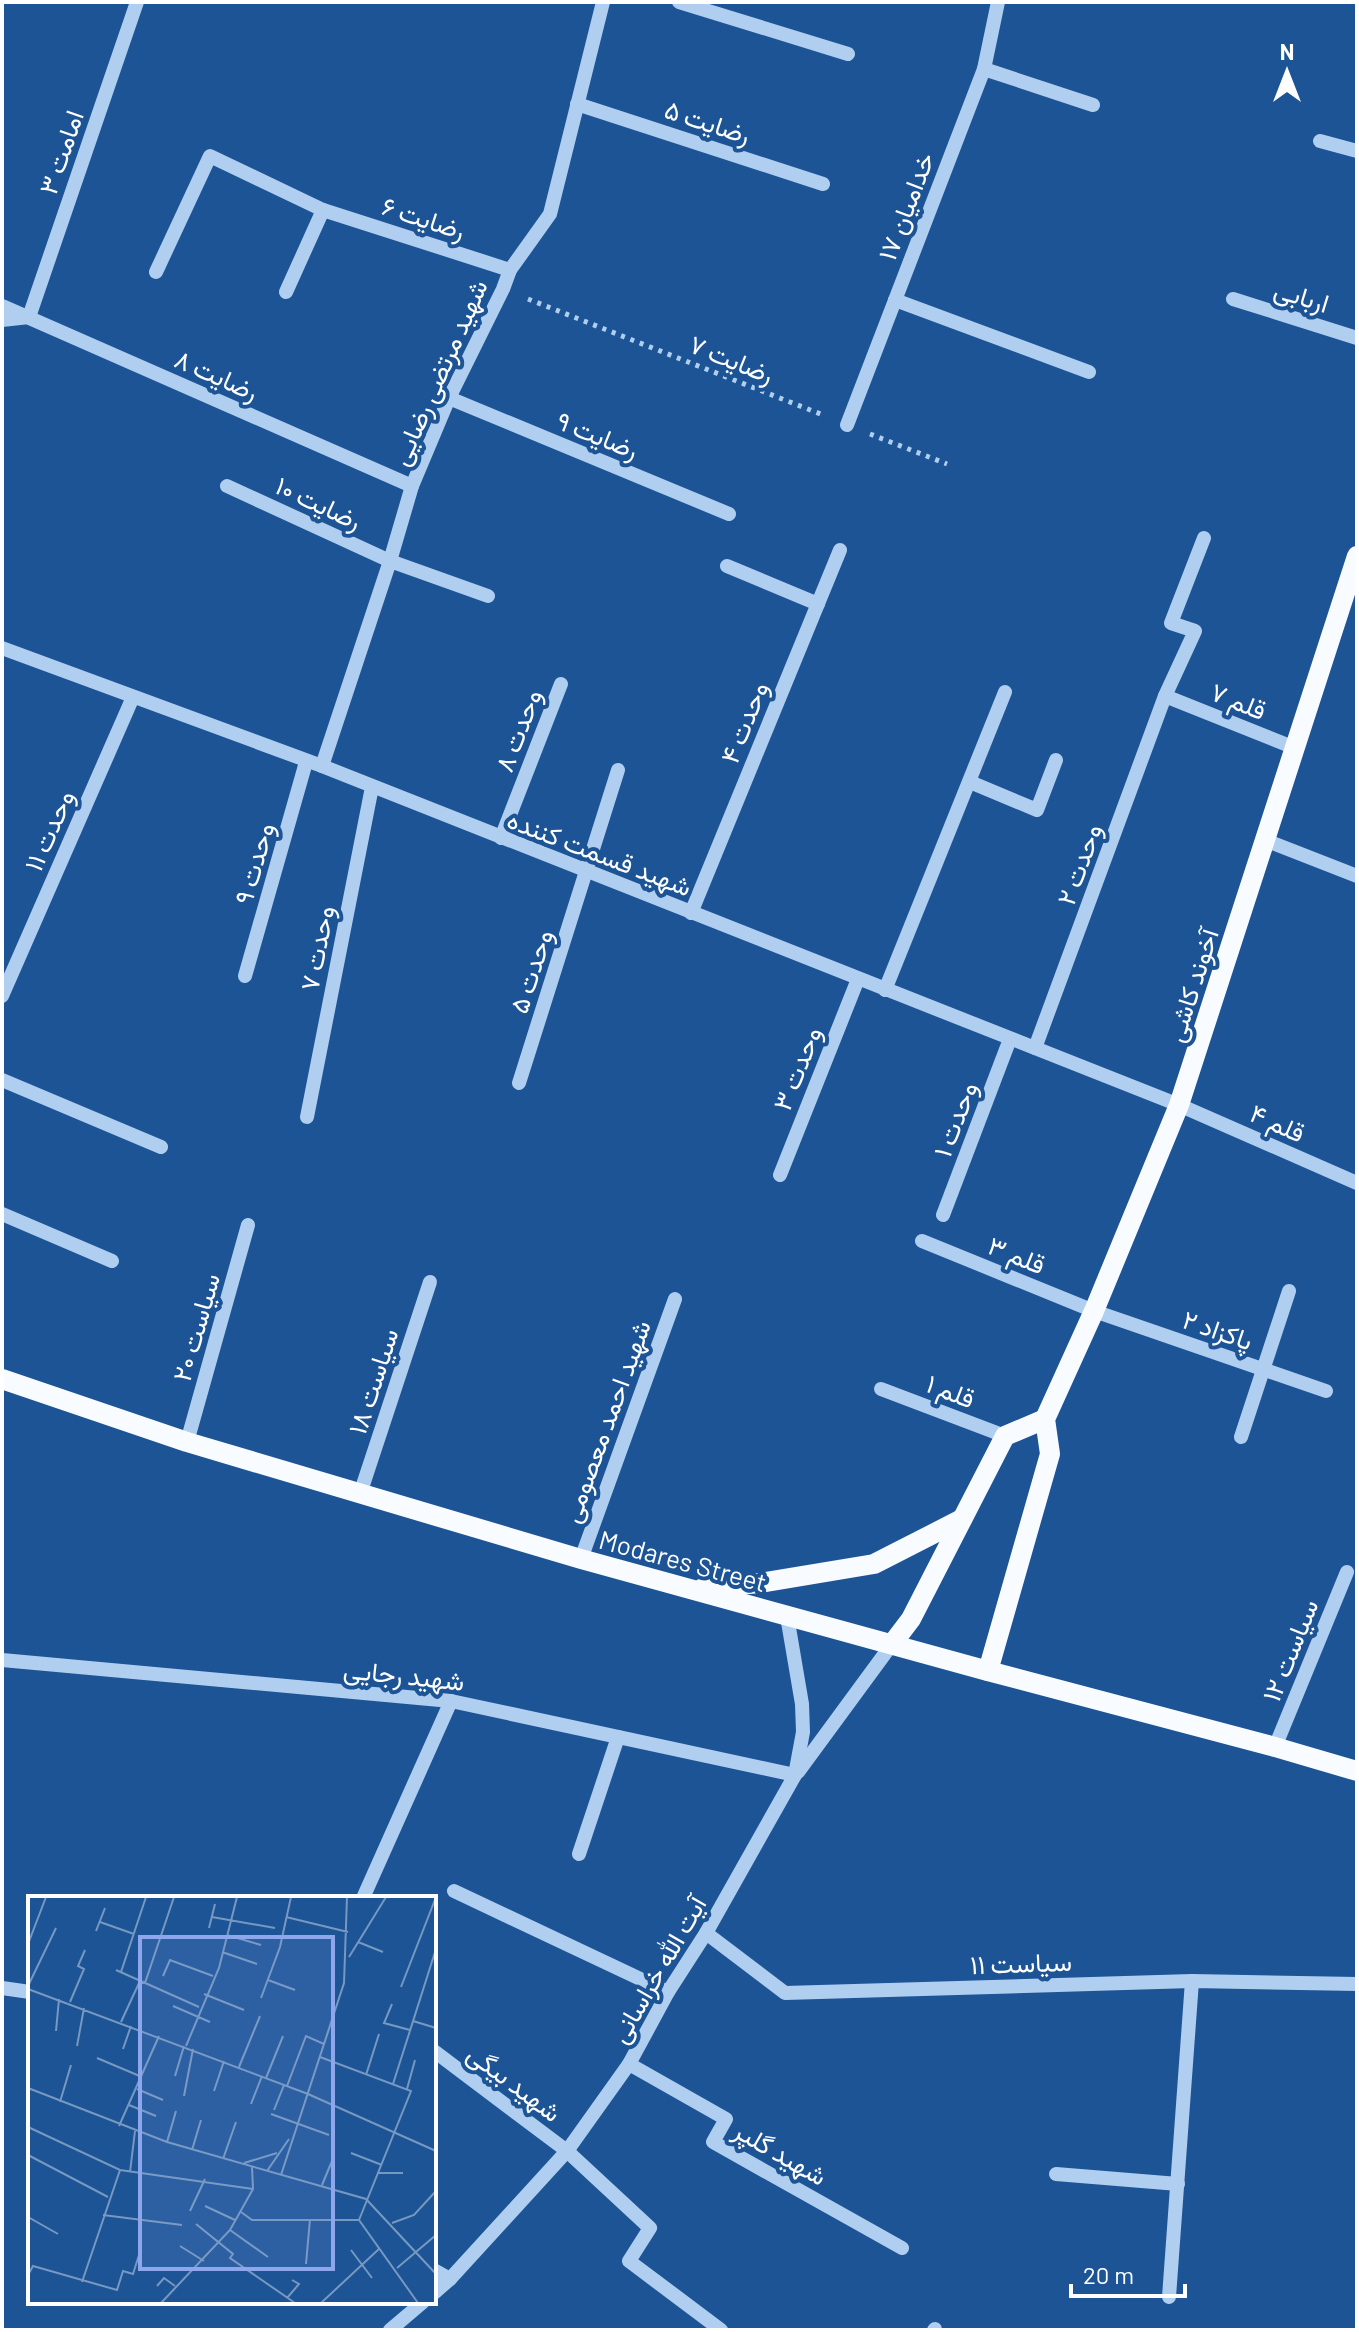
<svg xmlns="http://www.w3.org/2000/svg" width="1359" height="2332" font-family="Barlow,Vazirmatn,sans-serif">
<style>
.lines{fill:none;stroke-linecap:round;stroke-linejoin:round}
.path{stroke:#b0cef0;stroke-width:5;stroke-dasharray:4 6;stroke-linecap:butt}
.minor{stroke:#b0cef0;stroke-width:14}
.major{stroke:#f8fbff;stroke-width:20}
.labels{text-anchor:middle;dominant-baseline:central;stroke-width:8;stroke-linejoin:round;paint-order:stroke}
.street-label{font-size:26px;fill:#fff;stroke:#1c5496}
.inset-road{fill:none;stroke:#7798c0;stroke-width:2}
.view{fill:#8ea6ec;fill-opacity:0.15;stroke:#8ea6ec;stroke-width:4}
.inset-edge{fill:none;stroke:#fff;stroke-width:4}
</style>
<rect width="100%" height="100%" fill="#1c5496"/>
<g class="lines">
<g class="path">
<path d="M 528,299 L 823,415"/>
<path d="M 870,434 L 947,464"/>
</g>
<g class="minor">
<path d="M 679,2 L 848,54"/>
<path d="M 984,69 L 1093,105"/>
<path d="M 577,104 L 823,184"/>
<path d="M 1320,141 L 1357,151"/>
<path d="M 156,272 L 210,156 L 323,210 L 510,270"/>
<path d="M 286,292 L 323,210"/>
<path d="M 1233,299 L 1357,338"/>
<path d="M 895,300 L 1089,372"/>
<path d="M 2,306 L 412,486"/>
<path d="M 2,320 L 29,317 L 137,2"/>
<path d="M 449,398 L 729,514"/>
<path d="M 847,425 L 984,69 L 998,2"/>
<path d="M 227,486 L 390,561 L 488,596"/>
<path d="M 727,566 L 818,604"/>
<path d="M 2,648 L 322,766 L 1179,1105 L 1357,1183"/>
<path d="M 1165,696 L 1295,748"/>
<path d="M 322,766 L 390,561 L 412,486 L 449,398 L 503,289 L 510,270 L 550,214 L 603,2"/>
<path d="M 970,782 L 1037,810 L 1056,760"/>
<path d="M 501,838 L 561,684"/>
<path d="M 1265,840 L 1357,876"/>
<path d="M 691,913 L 840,550"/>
<path d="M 245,976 L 306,762"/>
<path d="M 885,990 L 1005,692"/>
<path d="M 2,996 L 133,697"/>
<path d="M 1035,1048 L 1165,696 L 1195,631 L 1171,623 L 1204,538"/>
<path d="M 2,1080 L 161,1147"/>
<path d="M 519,1083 L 618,770"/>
<path d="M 307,1117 L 372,787"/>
<path d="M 780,1175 L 858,979"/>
<path d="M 2,1214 L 112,1261"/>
<path d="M 943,1215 L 1010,1039"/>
<path d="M 922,1241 L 1094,1311 L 1326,1391"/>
<path d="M 881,1389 L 1005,1436"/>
<path d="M 1241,1437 L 1289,1291"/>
<path d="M 187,1442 L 248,1225"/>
<path d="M 360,1494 L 430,1282"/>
<path d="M 581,1559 L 675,1299"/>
<path d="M 2,1660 L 451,1701 L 795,1775"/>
<path d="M 1275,1747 L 1347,1572"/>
<path d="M 798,1772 L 892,1644"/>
<path d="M 579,1854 L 618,1737"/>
<path d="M 454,1891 L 668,1992"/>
<path d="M 363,1898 L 451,1701"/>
<path d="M 706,1933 L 785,1993 L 1192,1981 L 1357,1984"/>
<path d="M 2,1988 L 30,1992"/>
<path d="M 434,2051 L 567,2151 L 650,2228 L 629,2261 L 721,2330"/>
<path d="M 629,2064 L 726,2119 L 713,2142 L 902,2248"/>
<path d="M 1056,2174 L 1178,2184"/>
<path d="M 434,2270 L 450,2279"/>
<path d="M 434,2293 L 450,2279 L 567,2151 L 629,2064 L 668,1992 L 706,1933 L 795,1775 L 803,1732 L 802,1704 L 787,1616"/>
<path d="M 1169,2297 L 1192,1981"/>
<path d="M 390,2330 L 423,2302"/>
<path d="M 934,2330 L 935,2329"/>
</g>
<g class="major">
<path d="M 2,1379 L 187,1442 L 581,1559 L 988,1671 L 1275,1747 L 1357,1771"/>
<path d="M 703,1588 L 760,1583 L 874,1564 L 962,1519"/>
<path d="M 892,1644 L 911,1619 L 1005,1436 L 1045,1419"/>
<path d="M 988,1671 L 1050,1454 L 1045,1419 L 1094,1311 L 1179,1105 L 1357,556"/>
</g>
</g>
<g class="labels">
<g class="street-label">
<text transform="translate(708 121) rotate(18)">رضایت ۵</text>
<text transform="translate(60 152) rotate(-71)">امامت ۳</text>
<text transform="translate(905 206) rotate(-69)">خدامیان ۱۷</text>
<text transform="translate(424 217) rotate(18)">رضایت ۶</text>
<text transform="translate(1302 295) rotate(17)">اربابی</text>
<text transform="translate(732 358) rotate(22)">رضایت ۷</text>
<text transform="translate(438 372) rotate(-66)">شهید مرتضی رضایی</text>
<text transform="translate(217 374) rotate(24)">رضایت ۸</text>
<text transform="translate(598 434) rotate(22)">رضایت ۹</text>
<text transform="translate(319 502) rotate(25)">رضایت ۱۰</text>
<text transform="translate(1239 700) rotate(22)">قلم ۷</text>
<text transform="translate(743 722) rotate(-68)">وحدت ۴</text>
<text transform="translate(517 730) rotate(-69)">وحدت ۸</text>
<text transform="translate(48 830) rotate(-66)">وحدت ۱۱</text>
<text transform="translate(600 852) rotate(21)">شهید قسمت کننده</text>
<text transform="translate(253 863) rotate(-74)">وحدت ۹</text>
<text transform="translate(1078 864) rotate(-70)">وحدت ۲</text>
<text transform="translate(316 948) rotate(-79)">وحدت ۷</text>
<text transform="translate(530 971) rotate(-72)">وحدت ۵</text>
<text transform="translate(1191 985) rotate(-72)">آخوند کاشی</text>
<text transform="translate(796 1068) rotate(-68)">وحدت ۳</text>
<text transform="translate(954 1119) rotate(-69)">وحدت ۱</text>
<text transform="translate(1278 1122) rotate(24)">قلم ۴</text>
<text transform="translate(1017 1254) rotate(22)">قلم ۳</text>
<text transform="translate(195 1327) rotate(-74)">سیاست ۲۰</text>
<text transform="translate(1218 1329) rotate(19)">پاکزاد ۲</text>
<text transform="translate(372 1381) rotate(-72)">سیاست ۱۸</text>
<text transform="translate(951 1390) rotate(21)">قلم ۱</text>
<text transform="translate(605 1421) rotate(-70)">شهید احمد معصومی</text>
<text transform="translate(683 1560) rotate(15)">Modares Street</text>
<text transform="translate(1289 1650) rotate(-68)">سیاست ۱۲</text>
<text transform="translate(404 1674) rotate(6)">شهید رجایی</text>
<text transform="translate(1021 1962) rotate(-2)">سیاست ۱۱</text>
<text transform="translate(657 1969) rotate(-60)">آیت الله خراسانی</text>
<text transform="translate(515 2082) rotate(37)">شهید بیگی</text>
<text transform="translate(781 2152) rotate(30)">شهید گلپر</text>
</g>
</g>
<g transform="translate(28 1896)">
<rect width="408" height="408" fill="#1c5496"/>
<path class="inset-road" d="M 184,21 L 247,32M 258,21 L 320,36M 72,26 L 106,38M 181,32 L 187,8M 68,35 L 77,12M 199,39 L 233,49M 330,46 L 355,56M 0,48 L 18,1M 194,56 L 229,68M 321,61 L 358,1M 88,74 L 171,111M 93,76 L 118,1M 135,80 L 142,64 L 185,80M 240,84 L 267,94M 0,90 L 28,32M 373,91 L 408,1M 0,93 L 280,198 L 408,255M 176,98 L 216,114M 233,102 L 252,51 L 263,1M 42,106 L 56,73 L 50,70 L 57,54M 364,108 L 356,127 L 382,134M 145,110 L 182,126M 385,125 L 408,132M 93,126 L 111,87 L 117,87 L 146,1M 28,135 L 31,103M 49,150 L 56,112M 158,150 L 191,72 L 209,1M 95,153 L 103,130M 292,161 L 383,195 L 331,324M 69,162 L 114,181M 211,171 L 232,120M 338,179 L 351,138M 147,180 L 156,150M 238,182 L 255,140M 365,188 L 408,53M 259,190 L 278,140 L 296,148M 0,192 L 139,246 L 338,303 L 408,378M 109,193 L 135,204M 379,193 L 387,164M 186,195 L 196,165M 156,200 L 165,153M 32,206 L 43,169M 223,208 L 234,180M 101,209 L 128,220M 246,214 L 256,189M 243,218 L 301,239M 91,230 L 131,140M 0,231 L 92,274 L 225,293M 139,246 L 148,215M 164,254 L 173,224M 323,257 L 354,269M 0,259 L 80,301M 195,263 L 208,226M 216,267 L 249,257M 239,275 L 261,243M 102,276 L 107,235M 350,277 L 375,277M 253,279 L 316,87 L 319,1M 294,289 L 304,265M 177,310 L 207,324M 162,315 L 177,283M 213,316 L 224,324 L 331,324M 75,319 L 154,329M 0,321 L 30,338M 331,324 L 390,407M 364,327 L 386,319 L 408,295M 168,328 L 205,358 L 202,362 L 267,407M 202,334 L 240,361M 152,350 L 176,365M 323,354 L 344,382M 278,368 L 282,323M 369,372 L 408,339M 0,379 L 5,370 L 89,394 L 95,375 L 105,378 L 111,359M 54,386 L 92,274M 129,390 L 136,382 L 147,390M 259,402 L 271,388 L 264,384M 133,407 L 202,334 L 225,293 L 224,271M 293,407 L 352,352"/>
<path class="view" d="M 112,41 L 305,41 L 305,373 L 112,373 Z"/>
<rect width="408" height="408" class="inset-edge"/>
</g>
<rect width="1359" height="2332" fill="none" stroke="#ffffff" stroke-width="8"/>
<g transform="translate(1287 72)" stroke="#1c5496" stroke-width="6" paint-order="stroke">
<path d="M0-6L14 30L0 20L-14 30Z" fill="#ffffff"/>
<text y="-12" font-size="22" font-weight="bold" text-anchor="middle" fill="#ffffff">N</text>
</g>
<path d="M1071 2284v12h114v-12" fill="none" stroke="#ffffff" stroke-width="4"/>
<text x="1083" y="2284" font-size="24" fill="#ffffff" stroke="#1c5496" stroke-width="6" paint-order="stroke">20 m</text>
</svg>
